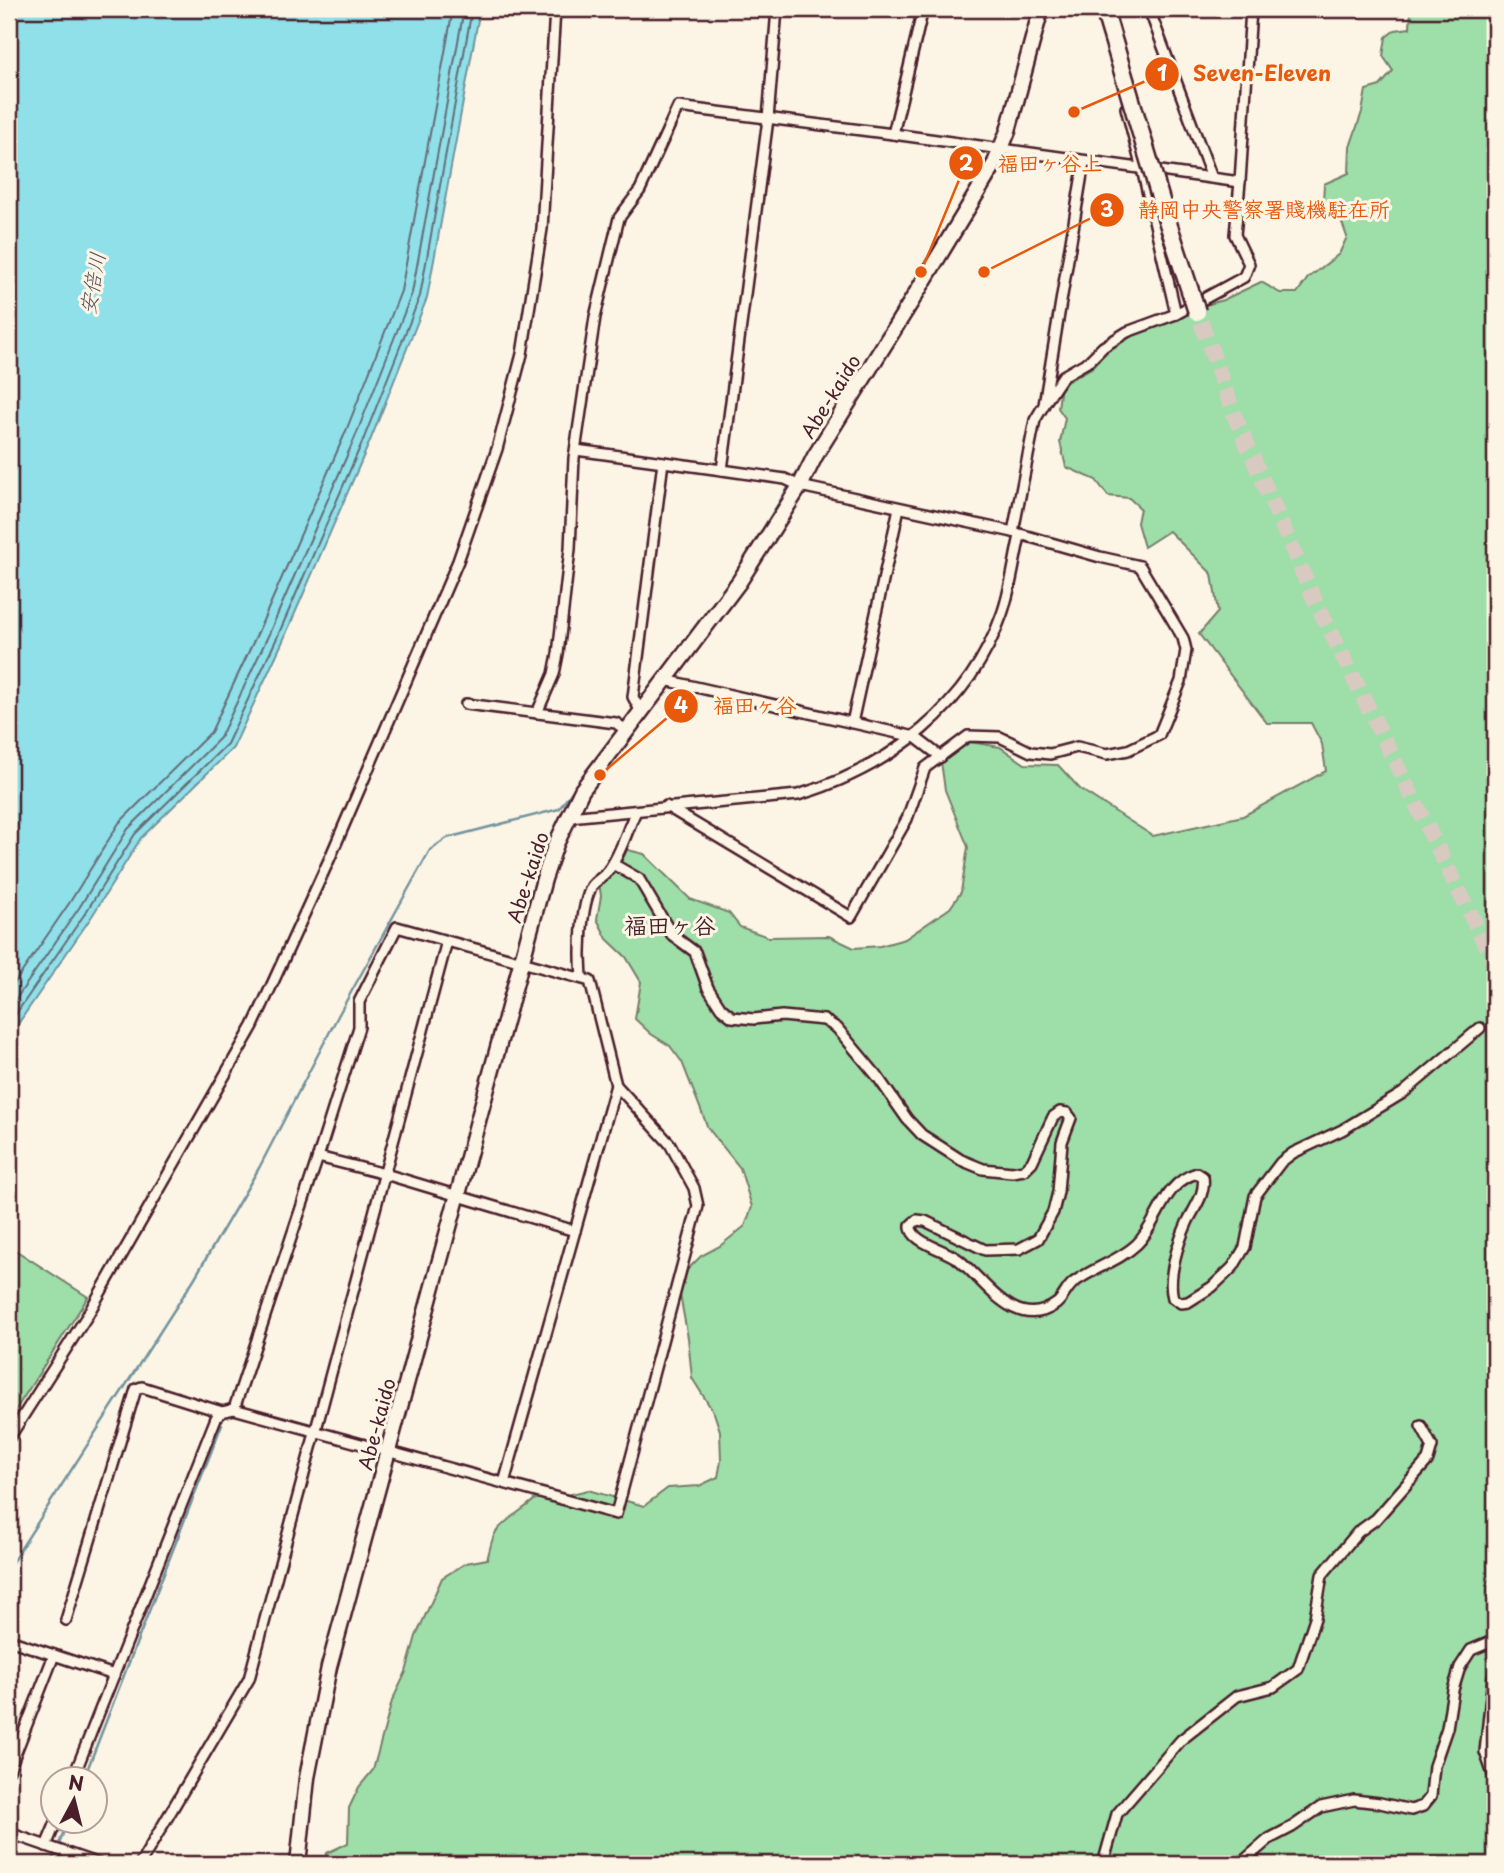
<svg xmlns="http://www.w3.org/2000/svg" width="1504" height="1873" font-family="'Playpen Sans','Klee One',sans-serif">
<style>
.green{fill:#9edea8;stroke:#747e6a;stroke-width:2}
.water{fill:#8fe0e9;stroke:#73939d;stroke-width:2}
.lines{fill:none;stroke-linecap:round;stroke-linejoin:round}
.shore{stroke:#666c77;stroke-width:2}
.stream{stroke:#73939d;stroke-width:2.5}
.highway-tunnel{stroke:#d8cac0;stroke-width:16;stroke-dasharray:16 8;stroke-linecap:butt}
.street-casing{stroke:#4a1f2b;stroke-width:14}
.primary-casing{stroke:#4a1f2b;stroke-width:19}
.street{stroke:#fcf5e5;stroke-width:9}
.primary{stroke:#fcf5e5;stroke-width:14}
.highway-bridge-casing{stroke:#4a1f2b;stroke-width:21;stroke-linecap:butt}
.highway-bridge{stroke:#fcf5e5;stroke-width:16}
.labels{text-anchor:middle;dominant-baseline:central;stroke-width:6;stroke-linejoin:round;paint-order:stroke}
.street-label{font-size:19px;fill:#4a1f2b;stroke:#fcf5e5}
.water-label{font-size:21px;font-style:italic;fill:#5b4f5a;stroke:#fcf5e5}
.quarter-label{font-size:23px;font-weight:bold;fill:#4a1f2b;stroke:#fcf5e5}
.leader{fill:none;stroke:#e8590c;stroke-width:2.5}
.callout-dot{fill:#e8590c;stroke:#fcf5e5;stroke-width:2.5}
.mark-label{font-size:21px;text-anchor:middle;font-weight:bold;fill:#fff}
.callout-label{font-size:21px;text-anchor:middle;font-weight:bold;fill:#e8590c;stroke:#fcf5e5;stroke-width:6;stroke-linejoin:round;paint-order:stroke}
</style>
<rect width="100%" height="100%" fill="#fcf5e5"/>
<filter id="ink" filterUnits="userSpaceOnUse"><feTurbulence type="fractalNoise" baseFrequency=".0143" numOctaves="2"/><feDisplacementMap in="SourceGraphic" scale="14" xChannelSelector="R" yChannelSelector="G"/><feConvolveMatrix kernelMatrix="1 2 1 2 8 2 1 2 1" color-interpolation-filters="sRGB"/></filter>
<g filter="url(#ink)">
<g class="green">
<path d="M 1411,9 L 1495,9 L 1495,1864 L 325,1864 L 327,1853 L 348,1843 L 349,1808 L 359,1787 L 373,1770 L 392,1701 L 406,1672 L 416,1636 L 442,1578 L 466,1563 L 487,1559 C 490,1551 491,1539 496,1532 C 508,1516 527,1509 540,1494 L 563,1496 L 588,1490 L 644,1506 L 668,1488 L 699,1486 L 718,1477 L 721,1461 L 720,1431 L 714,1413 L 692,1378 L 688,1338 L 680,1295 L 687,1270 L 701,1256 L 720,1246 L 745,1226 L 752,1207 L 740,1168 L 708,1128 L 682,1062 L 670,1046 L 651,1034 L 635,1019 L 641,982 L 626,957 L 607,939 L 597,919 L 601,896 L 599,882 L 609,856 L 624,849 L 644,854 L 690,899 L 729,913 L 740,927 L 768,937 L 829,936 L 854,948 L 880,946 L 905,939 L 950,908 L 961,892 L 968,847 L 945,790 L 941,762 L 955,750 L 970,742 L 1000,747 L 1025,764 L 1058,765 L 1080,789 L 1153,836 L 1243,816 L 1326,771 L 1322,744 L 1311,723 L 1267,723 L 1199,634 L 1218,612 L 1212,574 L 1169,531 L 1144,547 L 1137,523 L 1140,508 L 1129,498 L 1108,496 L 1096,480 L 1066,467 L 1060,442 L 1065,418 L 1058,408 L 1061,385 L 1093,367 L 1107,351 L 1129,337 L 1182,317 L 1189,310 L 1223,300 L 1261,282 L 1280,293 L 1297,293 L 1308,278 L 1339,254 L 1347,237 L 1340,217 L 1323,201 L 1324,184 L 1349,173 L 1350,147 L 1362,112 L 1366,90 L 1380,86 L 1393,71 L 1383,56 L 1386,37 L 1395,30 L 1410,28 Z"/>
<path d="M 9,1246 L 88,1297 L 9,1420 Z"/>
</g>
<path class="water" d="M 9,9 L 480,9 L 427,298 L 370,441 L 282,643 L 233,748 L 141,838 L 92,916 L 9,1037 Z"/>
<g class="lines">
<g class="shore">
<path d="M 9,991 L 70,902 L 119,823 L 211,732 L 258,632 L 346,431 L 401,291 L 453,9"/>
<path d="M 9,1009 L 79,908 L 128,829 L 220,738 L 268,636 L 356,435 L 412,293 L 464,9"/>
<path d="M 9,1024 L 86,912 L 135,834 L 227,744 L 276,640 L 364,438 L 420,296 L 472,9"/>
</g>
<g class="stream">
<path d="M 847,391 L 991,155"/>
<path d="M 639,702 L 736,573 L 805,460"/>
<path d="M 9,1567 L 194,1279 L 259,1168 L 339,1014 L 430,850 L 447,838 L 559,809 L 635,707"/>
<path d="M 84,1778 L 222,1424"/>
<path d="M 58,1847 L 68,1820"/>
<path d="M 51,1864 L 56,1853"/>
</g>
<path class="highway-tunnel" d="M 1201,322 L 1235,417 L 1311,592 L 1495,964"/>
<defs>
<g id="street">
<path d="M 1149,9 L 1212,178"/>
<path d="M 1126,108 L 1142,169 L 1176,314"/>
<path d="M 893,134 L 923,9"/>
<path d="M 1046,401 L 1063,376 L 1089,361 L 1103,347 L 1127,332 L 1176,314 L 1244,277 L 1249,264 L 1235,235 L 1240,182"/>
<path d="M 576,450 L 722,470"/>
<path d="M 1013,532 L 1035,420 L 1044,405 L 1084,162"/>
<path d="M 665,680 L 915,737 L 941,757"/>
<path d="M 466,704 L 616,723 L 627,731"/>
<path d="M 641,712 L 633,697 L 663,462"/>
<path d="M 537,713 L 554,674 L 558,654 L 570,549 L 574,458 L 595,317 L 619,218 L 640,190 L 678,107 L 893,134 L 1240,182 L 1251,9"/>
<path d="M 852,723 L 899,508"/>
<path d="M 666,806 L 851,917 L 907,819 L 925,768 L 968,736 L 1000,737 L 1031,752 L 1050,754 L 1077,747 L 1107,754 L 1128,750 L 1159,735 L 1181,681 L 1186,650 L 1183,638 L 1140,566 L 1100,557 L 1013,532 L 800,486 L 785,479 L 722,470 L 768,119 L 777,9"/>
<path d="M 569,817 L 798,795 C 890,768 970,706 1002,614 C 1011,589 1014,561 1020,536"/>
<path d="M 613,864 L 639,879 L 672,935 L 695,952 L 708,988 L 721,1008 L 732,1017 L 754,1019 L 782,1016 L 824,1020 L 837,1028 L 877,1076 L 907,1119 L 922,1135 L 961,1160 L 983,1169 L 1012,1172 L 1024,1170 L 1032,1162 L 1053,1117 L 1060,1112 L 1067,1113 L 1071,1118 L 1062,1142 L 1058,1192 L 1053,1212 L 1038,1239 L 1019,1249 L 985,1250 L 925,1221 L 917,1220 L 911,1225 C 909,1242 945,1249 959,1260 C 985,1281 1016,1333 1056,1304 C 1063,1299 1066,1289 1073,1283 C 1092,1268 1118,1262 1137,1244 C 1159,1223 1162,1183 1197,1173 L 1203,1177 C 1206,1194 1194,1208 1187,1223 C 1178,1243 1167,1278 1173,1298 L 1181,1303 L 1188,1302 L 1212,1287 L 1233,1267 L 1245,1247 L 1255,1196 L 1281,1162 L 1293,1153 L 1342,1130 L 1403,1093 L 1480,1028"/>
<path d="M 397,927 L 590,981 L 616,1085 L 670,1144 L 694,1188 L 698,1206 L 616,1514 L 234,1409 L 318,1157 L 359,1027 L 359,1002 Z"/>
<path d="M 582,978 C 580,954 580,907 592,886 C 596,880 604,877 608,871 C 621,854 627,830 636,811"/>
<path d="M 318,1157 L 385,1174 L 575,1231"/>
<path d="M 9,1438 L 87,1316 L 253,1026 L 329,860 L 458,561 L 497,449 L 522,354 L 542,229 L 555,9"/>
<path d="M 504,1483 L 616,1085"/>
<path d="M 66,1620 L 136,1389 L 142,1387 L 222,1412"/>
<path d="M 9,1640 L 114,1675"/>
<path d="M 1495,1671 L 1493,1677 L 1485,1752 L 1495,1780"/>
<path d="M 9,1770 L 54,1655"/>
<path d="M 73,1778 L 216,1418 L 222,1412 L 234,1409"/>
<path d="M 9,1833 L 99,1864"/>
<path d="M 46,1846 L 57,1820"/>
<path d="M 140,1864 L 249,1679 L 447,941"/>
<path d="M 1103,1864 L 1117,1814 L 1181,1740 L 1237,1696 L 1273,1687 L 1298,1669 L 1315,1618 L 1322,1575 L 1358,1532 L 1376,1519 L 1428,1460 L 1432,1446 L 1421,1426"/>
<path d="M 1240,1864 L 1269,1839 L 1292,1827 L 1321,1807 L 1354,1800 L 1380,1803 L 1411,1810 L 1423,1806 L 1431,1796 L 1434,1766 L 1447,1728 L 1453,1690 L 1460,1667 L 1471,1650 L 1495,1640"/>
</g>
<path id="primary" d="M 298,1864 L 307,1778 L 329,1667 L 544,879 L 556,844 L 582,790 L 739,582 L 800,486 L 815,456 L 911,302 L 995,163 L 1008,131 L 1041,9"/>
</defs>
<use href="#street" class="street-casing"/>
<use href="#primary" class="primary-casing"/>
<use href="#street" class="street"/>
<use href="#primary" class="primary"/>
<defs>
<path id="highway-bridge" d="M 1104,9 L 1165,214 L 1197,312"/>
</defs>
<use href="#highway-bridge" class="highway-bridge-casing"/>
<use href="#highway-bridge" class="highway-bridge"/>
</g>
</g>
<g class="labels">
<g class="street-label">
<text transform="translate(830 396) rotate(-58)">Abe-kaido</text>
<text transform="translate(527 877) rotate(-72)">Abe-kaido</text>
<text transform="translate(376 1424) rotate(-75)">Abe-kaido</text>
</g>
<g class="water-label">
<text transform="translate(91 283) rotate(-80)">安倍川</text>
</g>
<g class="quarter-label">
<text x="670" y="924">福田ヶ谷</text>
</g>
</g>
<path class="leader" d="M1074 112L1162 74M921 272L966 163M984 272L1107 210M600 775L681 706"/>
<g class="callout-dot">
<circle cx="1074" cy="112" r="7"/>
<circle cx="921" cy="272" r="7"/>
<circle cx="984" cy="272" r="7"/>
<circle cx="600" cy="775" r="7"/>
<circle cx="1162" cy="74" r="18"/>
<circle cx="966" cy="163" r="18"/>
<circle cx="1107" cy="210" r="18"/>
<circle cx="681" cy="706" r="18"/>
</g>
<g class="mark-label">
<text x="1162" y="81">1</text>
<text x="966" y="171">2</text>
<text x="1107" y="217">3</text>
<text x="681" y="713">4</text>
</g>
<g class="callout-label">
<text x="1262" y="81">Seven-Eleven</text>
<text x="1050" y="171">福田ヶ谷上</text>
<text x="1264" y="217">静岡中央警察署賤機駐在所</text>
<text x="755" y="713">福田ヶ谷</text>
</g>
<rect width="1504" height="1873" fill="none" stroke="#fcf5e5" stroke-width="35"/>
<rect x="18" y="18" width="1469" height="1838" fill="none" stroke="#4a1f2b" stroke-width="2.5" filter="url(#ink)"/>
<g transform="translate(74 1800) rotate(7)"><circle r="33" fill="#fcf5e5" stroke="#b59f9b" stroke-width="2"/>
<path d="M0-5L12 26L0 18L-12 26Z" fill="#4a1f2b"/>
<text y="-10" font-size="19" font-weight="bold" text-anchor="middle" fill="#4a1f2b">N</text>
</g>
</svg>
